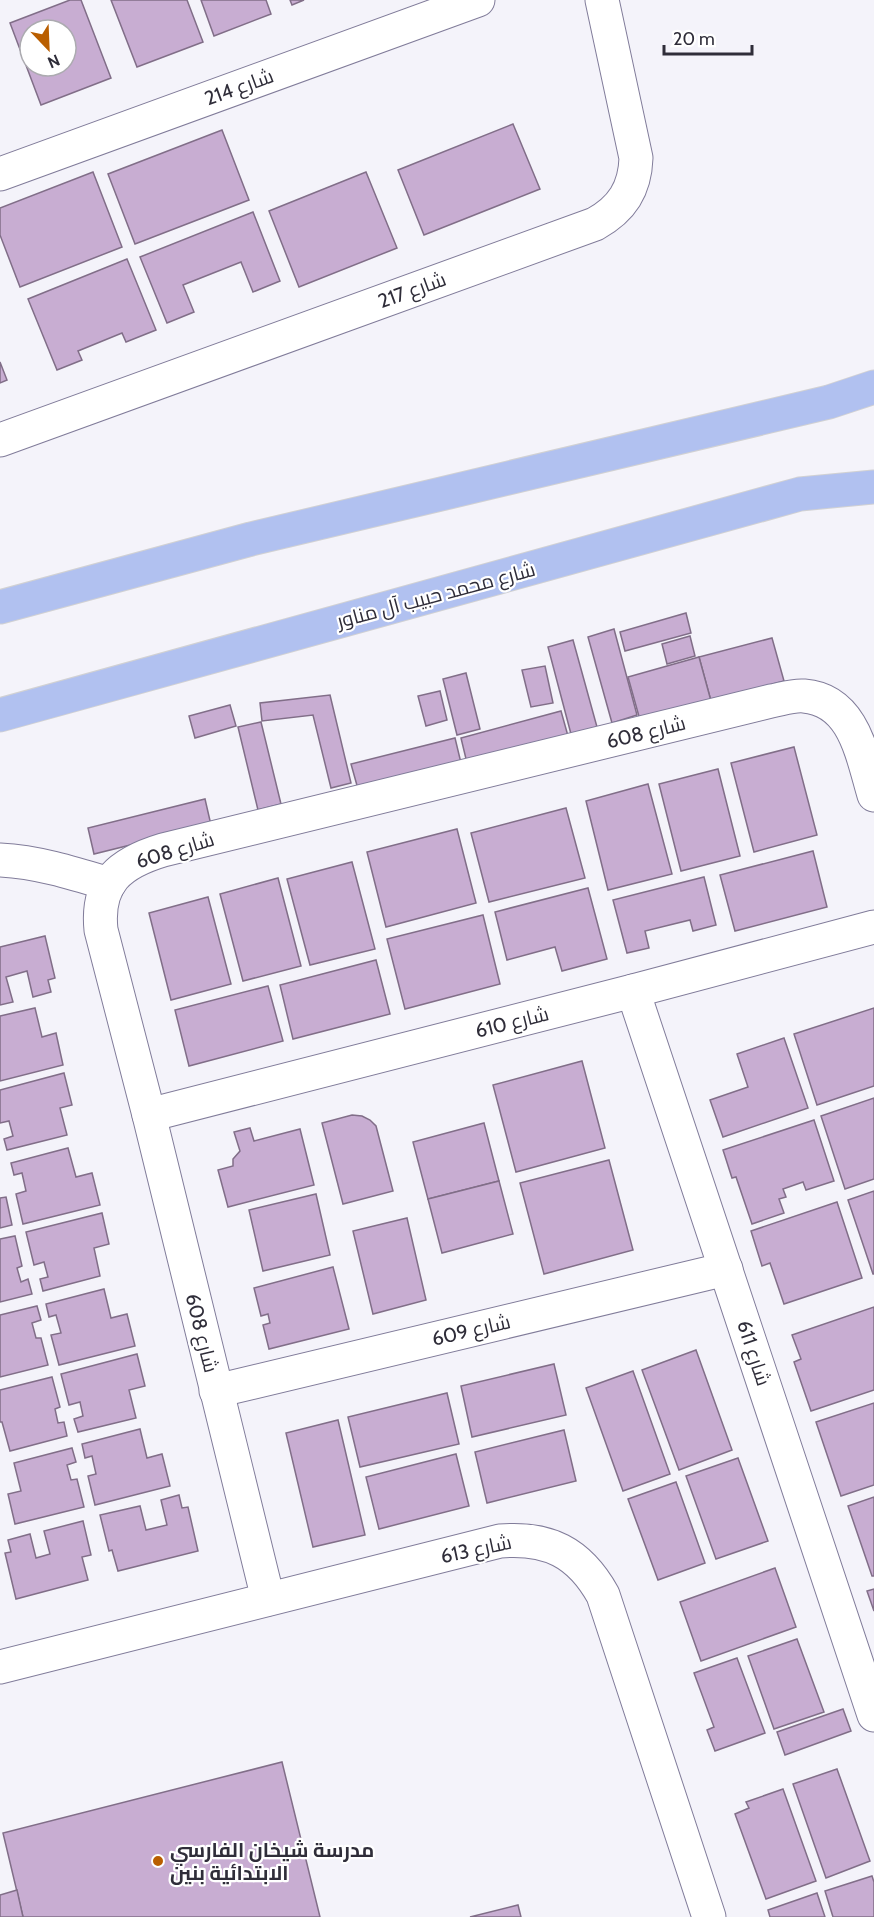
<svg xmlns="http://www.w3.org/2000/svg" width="874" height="1917" font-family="Cabin,Cairo,sans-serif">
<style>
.building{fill:#c8add2;stroke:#816e88;stroke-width:1.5;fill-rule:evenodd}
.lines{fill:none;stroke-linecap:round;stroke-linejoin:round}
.minor-casing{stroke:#817c9a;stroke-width:35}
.major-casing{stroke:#d1d1d3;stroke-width:35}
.minor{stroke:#fff;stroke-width:33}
.major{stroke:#b1c1f0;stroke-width:33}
.poi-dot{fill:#b95e00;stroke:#fff;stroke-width:2}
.labels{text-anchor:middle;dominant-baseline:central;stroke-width:4.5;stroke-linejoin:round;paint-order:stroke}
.street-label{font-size:20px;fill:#2f2d39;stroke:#fff}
.poi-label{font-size:20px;font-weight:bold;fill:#2f2d39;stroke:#fff;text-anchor:start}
</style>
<rect width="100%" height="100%" fill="#f4f3fa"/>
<g class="building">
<path d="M 70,0 L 81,0 L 111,78 L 41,105 L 10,23 ZM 30,30 L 66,30 L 66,66 L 30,66 Z"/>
<path d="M 111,0 L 187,0 L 203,42 L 137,67 Z"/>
<path d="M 201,0 L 266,0 L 271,14 L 214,36 Z"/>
<path d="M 290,0 L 304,0 L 292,5 Z"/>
<path d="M 513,124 L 540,189 L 424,235 L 398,170 Z"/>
<path d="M 222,130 L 249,200 L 135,244 L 108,174 Z"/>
<path d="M 93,172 L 122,247 L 20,287 L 0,235 L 0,208 Z"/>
<path d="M 366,172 L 397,248 L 299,287 L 269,211 Z"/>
<path d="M 253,212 L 280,281 L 253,292 L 241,262 L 183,285 L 194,312 L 167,323 L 140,257 Z"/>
<path d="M 127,259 L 156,330 L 126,342 L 122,333 L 78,351 L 82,360 L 57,370 L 28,299 Z"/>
<path d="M 0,362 L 7,380 L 0,383 Z"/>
<path d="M 686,613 L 691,633 L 625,651 L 620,632 Z"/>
<path d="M 614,629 L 637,715 L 612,723 L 588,637 Z"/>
<path d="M 690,636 L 695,656 L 667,664 L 662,644 Z"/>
<path d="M 772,638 L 784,681 L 711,701 L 699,657 Z"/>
<path d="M 573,640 L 597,727 L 571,734 L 548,647 Z"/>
<path d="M 699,657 L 711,701 L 640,720 L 628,677 Z"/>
<path d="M 545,666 L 553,703 L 531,707 L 522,670 Z"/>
<path d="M 466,673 L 480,729 L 457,735 L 443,679 Z"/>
<path d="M 440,691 L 447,720 L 426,726 L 418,696 Z"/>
<path d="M 330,695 L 351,783 L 331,788 L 313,715 L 262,721 L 260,703 Z"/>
<path d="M 230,705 L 236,726 L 195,738 L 189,716 Z"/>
<path d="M 561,711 L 568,736 L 467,763 L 461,738 Z"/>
<path d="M 261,722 L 281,804 L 258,810 L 238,727 Z"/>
<path d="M 455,738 L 461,763 L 358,789 L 351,764 Z"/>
<path d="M 794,747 L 817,835 L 754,852 L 731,763 Z"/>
<path d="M 718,769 L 740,856 L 681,871 L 659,784 Z"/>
<path d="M 648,784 L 672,874 L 608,890 L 586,801 Z"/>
<path d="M 205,799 L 211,825 L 94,854 L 88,828 Z"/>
<path d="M 566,808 L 585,878 L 489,902 L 471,833 Z"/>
<path d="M 457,829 L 476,903 L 386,927 L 367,852 Z"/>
<path d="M 813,851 L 827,907 L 735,931 L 720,875 Z"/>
<path d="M 352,862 L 375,949 L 310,965 L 287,879 Z"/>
<path d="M 704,877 L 716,925 L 693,931 L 690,920 L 645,931 L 649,948 L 627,953 L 613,900 Z"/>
<path d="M 278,878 L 301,966 L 243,981 L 220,894 Z"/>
<path d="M 588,888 L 607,959 L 562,971 L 555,947 L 507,960 L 495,912 Z"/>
<path d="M 208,897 L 231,984 L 171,1000 L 149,913 Z"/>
<path d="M 483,915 L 500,984 L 405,1009 L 387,939 Z"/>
<path d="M 45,936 L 55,978 L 48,980 L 51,992 L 33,997 L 27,971 L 6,977 L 13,1002 L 0,1005 L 0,947 Z"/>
<path d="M 376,960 L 390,1014 L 293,1039 L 280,985 Z"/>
<path d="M 268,986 L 283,1041 L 189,1066 L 175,1010 Z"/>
<path d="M 35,1008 L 42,1037 L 56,1033 L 63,1065 L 0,1081 L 0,1016 Z"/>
<path d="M 874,1008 L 874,1086 L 817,1105 L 794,1034 Z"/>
<path d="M 784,1038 L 808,1108 L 723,1137 L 710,1100 L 748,1087 L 737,1054 Z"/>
<path d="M 582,1061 L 605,1148 L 516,1172 L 493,1085 Z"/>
<path d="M 64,1073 L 72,1105 L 60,1108 L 67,1135 L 7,1150 L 4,1139 L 13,1136 L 9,1121 L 0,1123 L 0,1090 Z"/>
<path d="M 874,1098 L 874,1179 L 845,1189 L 821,1116 Z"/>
<path d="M 352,1115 L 362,1116 L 370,1120 L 376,1126 L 393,1191 L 343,1204 L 322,1123 Z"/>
<path d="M 814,1120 L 834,1181 L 806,1190 L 803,1182 L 783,1189 L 786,1197 L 779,1199 L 784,1213 L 752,1224 L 736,1177 L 732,1178 L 723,1150 Z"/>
<path d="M 484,1123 L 499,1181 L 428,1199 L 413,1142 Z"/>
<path d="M 250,1128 L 254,1141 L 300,1129 L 314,1185 L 228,1207 L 218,1170 L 233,1166 L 233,1159 L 240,1151 L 234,1132 Z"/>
<path d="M 68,1148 L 76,1177 L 92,1173 L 100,1205 L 23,1224 L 16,1194 L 26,1191 L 22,1173 L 14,1175 L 11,1163 Z"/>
<path d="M 609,1160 L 633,1250 L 544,1274 L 520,1183 Z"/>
<path d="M 499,1181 L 513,1234 L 442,1253 L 428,1199 Z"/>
<path d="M 874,1191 L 874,1274 L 873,1274 L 848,1200 Z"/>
<path d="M 316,1194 L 330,1255 L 263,1271 L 249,1210 Z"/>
<path d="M 6,1197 L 12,1225 L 0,1228 L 0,1198 Z"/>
<path d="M 837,1202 L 862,1278 L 784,1304 L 770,1263 L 762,1266 L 751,1231 Z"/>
<path d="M 102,1213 L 109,1244 L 94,1248 L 100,1276 L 43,1291 L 40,1279 L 48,1277 L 44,1262 L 34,1265 L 26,1232 Z"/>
<path d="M 407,1218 L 426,1300 L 373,1314 L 353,1231 Z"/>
<path d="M 15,1236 L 22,1266 L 17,1268 L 21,1282 L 28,1279 L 32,1294 L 0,1302 L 0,1239 Z"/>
<path d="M 333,1267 L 349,1329 L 269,1349 L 263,1325 L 270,1323 L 268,1314 L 261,1316 L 254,1288 Z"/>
<path d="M 104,1289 L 111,1318 L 127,1314 L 135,1346 L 59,1365 L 51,1335 L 61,1333 L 56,1315 L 49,1317 L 46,1304 Z"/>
<path d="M 37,1306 L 41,1320 L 32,1323 L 36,1338 L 41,1338 L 48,1365 L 0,1377 L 0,1315 Z"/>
<path d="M 874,1307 L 874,1390 L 811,1411 L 794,1362 L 801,1359 L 792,1335 Z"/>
<path d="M 696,1350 L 732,1450 L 679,1470 L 642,1370 Z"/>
<path d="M 137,1354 L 145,1386 L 129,1390 L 136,1418 L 78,1432 L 74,1419 L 83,1416 L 80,1402 L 69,1405 L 61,1374 Z"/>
<path d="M 554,1364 L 566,1415 L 472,1437 L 461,1386 Z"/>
<path d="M 633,1371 L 670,1474 L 623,1491 L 586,1388 Z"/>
<path d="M 52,1377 L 60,1407 L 55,1409 L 58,1423 L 64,1422 L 67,1436 L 10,1451 L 2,1422 L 0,1422 L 0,1390 Z"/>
<path d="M 447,1393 L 459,1444 L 360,1467 L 348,1417 Z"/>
<path d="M 874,1403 L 874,1485 L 841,1496 L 816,1422 Z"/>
<path d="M 338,1420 L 365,1535 L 313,1547 L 286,1433 Z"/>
<path d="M 140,1429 L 147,1458 L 162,1454 L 170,1486 L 95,1505 L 88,1476 L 96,1474 L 92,1456 L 85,1458 L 82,1444 Z"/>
<path d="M 564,1430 L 576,1481 L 487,1503 L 475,1452 Z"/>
<path d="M 72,1448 L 76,1462 L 67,1465 L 71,1480 L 77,1479 L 84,1507 L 15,1524 L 8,1494 L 21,1491 L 14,1463 Z"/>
<path d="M 456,1454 L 469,1506 L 379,1529 L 366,1477 Z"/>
<path d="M 738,1458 L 768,1541 L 716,1559 L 686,1476 Z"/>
<path d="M 676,1482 L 705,1563 L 658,1580 L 628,1499 Z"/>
<path d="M 179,1495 L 182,1508 L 188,1507 L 198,1551 L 118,1571 L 112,1550 L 109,1551 L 100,1515 L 140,1506 L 146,1530 L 167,1525 L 161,1500 Z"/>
<path d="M 874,1497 L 874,1576 L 872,1576 L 848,1506 Z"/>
<path d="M 83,1521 L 91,1555 L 82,1557 L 88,1580 L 16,1599 L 5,1553 L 11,1552 L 8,1540 L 30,1534 L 36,1558 L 50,1554 L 44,1531 Z"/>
<path d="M 775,1568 L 796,1627 L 701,1661 L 680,1602 Z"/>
<path d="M 874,1589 L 874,1611 L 867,1591 Z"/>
<path d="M 797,1639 L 824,1712 L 774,1729 L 748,1656 Z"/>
<path d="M 737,1658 L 765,1733 L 715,1751 L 707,1730 L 714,1727 L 694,1673 Z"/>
<path d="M 843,1709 L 851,1731 L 785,1755 L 777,1732 Z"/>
<path d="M 282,1762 L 320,1917 L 23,1917 L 3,1833 Z"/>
<path d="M 837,1769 L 870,1861 L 826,1878 L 793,1784 Z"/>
<path d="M 783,1789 L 816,1881 L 766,1899 L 735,1814 L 749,1808 L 746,1802 Z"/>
<path d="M 872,1876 L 874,1882 L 874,1917 L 833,1917 L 825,1891 Z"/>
<path d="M 17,1890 L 23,1917 L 0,1917 L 0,1895 Z"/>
<path d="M 817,1893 L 825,1917 L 770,1917 L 768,1910 Z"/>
<path d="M 518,1905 L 521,1917 L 470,1917 Z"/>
</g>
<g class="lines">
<defs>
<g id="minor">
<path d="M 0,174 L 478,0"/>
<path d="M 0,440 L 595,224 C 622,209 635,189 636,158 L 602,0"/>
<path d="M 0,860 C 38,862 73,873 109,884"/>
<path d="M 633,991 L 874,1715"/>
<path d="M 149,1115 L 633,991 L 874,927"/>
<path d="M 216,1391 L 726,1269"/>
<path d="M 268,1599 L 149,1115 L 101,930 C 96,882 120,863 163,850 L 771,701 C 782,699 793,695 804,696 C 854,700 862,755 874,795"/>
<path d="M 0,1667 L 500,1541 C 548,1537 579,1552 603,1595 L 709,1917"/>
</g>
<g id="major">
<path d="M 0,607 L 251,539 L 829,402 L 874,387"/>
<path d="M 0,715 L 800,494 L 874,487"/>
</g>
</defs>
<use href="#minor" class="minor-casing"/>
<use href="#major" class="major-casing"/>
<use href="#minor" class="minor"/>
<use href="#major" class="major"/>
</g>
<circle class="poi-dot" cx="158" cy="1861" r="6"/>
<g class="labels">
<g class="street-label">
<text transform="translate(239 87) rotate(-20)">شارع 214</text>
<text transform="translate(412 290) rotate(-20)">شارع 217</text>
<text transform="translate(436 595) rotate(-15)">شارع محمد حبيب آل مناور</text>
<text transform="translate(646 732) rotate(-14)">شارع 608</text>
<text transform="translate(175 850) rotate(-17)">شارع 608</text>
<text transform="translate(512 1022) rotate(-14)">شارع 610</text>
<text transform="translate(471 1330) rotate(-13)">شارع 609</text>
<text transform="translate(202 1333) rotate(76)">شارع 608</text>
<text transform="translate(754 1353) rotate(72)">شارع 611</text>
<text transform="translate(476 1549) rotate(-12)">شارع 613</text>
</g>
<g class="poi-label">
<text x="170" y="1850">مدرسة شيخان الفارسي<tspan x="170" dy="23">الابتدائية بنين</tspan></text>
</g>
</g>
<g transform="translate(48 48) rotate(157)"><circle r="28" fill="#ffffff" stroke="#acabb0" stroke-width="1.5"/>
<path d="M0-4.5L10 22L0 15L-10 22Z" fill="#b95e00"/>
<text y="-9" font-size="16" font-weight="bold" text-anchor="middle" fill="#2f2d39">N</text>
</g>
<path d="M664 45v9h88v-9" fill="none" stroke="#2f2d39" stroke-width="3"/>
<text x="673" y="45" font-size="18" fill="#2f2d39" stroke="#ffffff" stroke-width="4.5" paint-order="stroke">20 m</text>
</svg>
